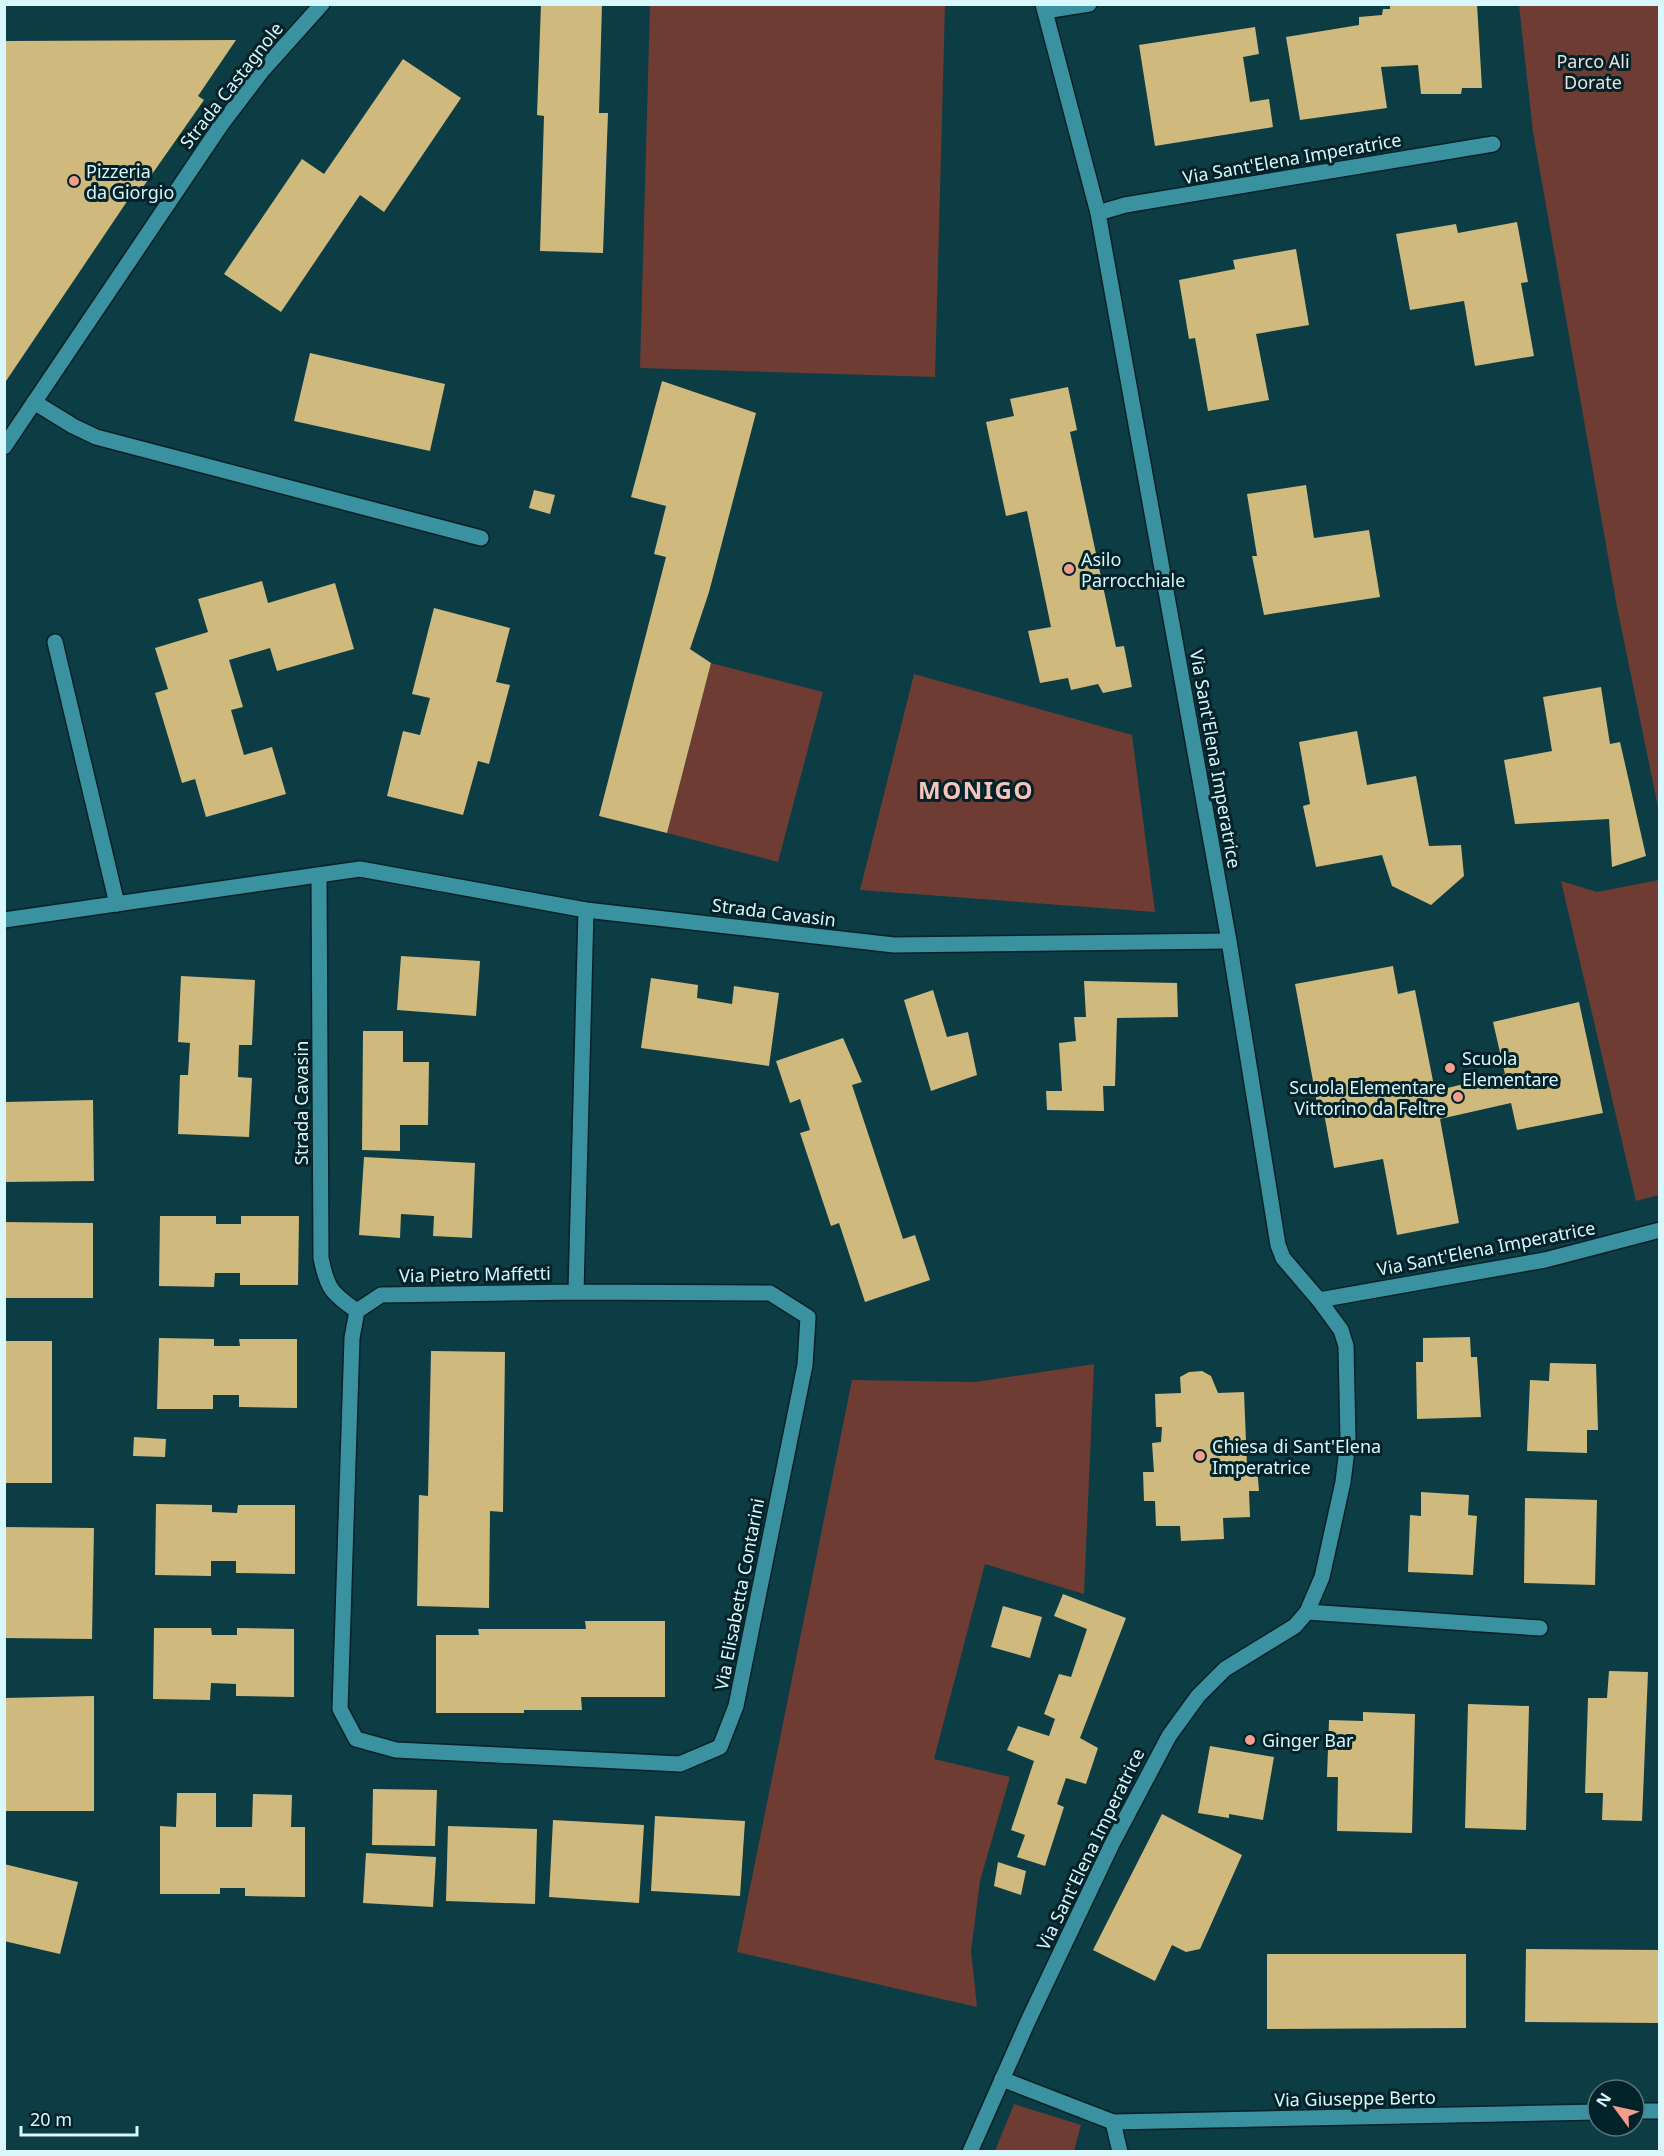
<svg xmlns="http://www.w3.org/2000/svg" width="1664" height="2156" font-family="'Noto Sans',sans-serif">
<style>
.green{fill:#6e3c33}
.building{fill:#d0b97c}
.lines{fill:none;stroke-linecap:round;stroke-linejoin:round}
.lane-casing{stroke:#052126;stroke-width:18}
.street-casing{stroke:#052126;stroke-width:18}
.secondary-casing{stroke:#052126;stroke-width:18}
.lane{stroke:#3a91a0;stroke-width:15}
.street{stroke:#3a91a0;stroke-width:15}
.secondary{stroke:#3a91a0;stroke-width:15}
.poi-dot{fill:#f59d8d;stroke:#002228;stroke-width:2}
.labels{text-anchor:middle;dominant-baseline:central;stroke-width:6;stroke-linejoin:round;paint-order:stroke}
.park-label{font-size:18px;fill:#f2deda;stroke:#002228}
.street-label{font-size:18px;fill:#d8f8fe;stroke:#002228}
.poi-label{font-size:18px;fill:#d8f8fe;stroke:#002228;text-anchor:start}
.district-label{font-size:24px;font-weight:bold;letter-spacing:1.5px;fill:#f7c4bb;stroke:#002228}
</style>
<rect width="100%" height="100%" fill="#0c3c44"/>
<g class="green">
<path d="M 650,5 L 945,5 L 935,377 L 640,368 Z"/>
<path d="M 1519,5 L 1659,5 L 1659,812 L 1617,607 L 1533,132 Z"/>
<path d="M 711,663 L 823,692 L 778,862 L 667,833 Z"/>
<path d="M 914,674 L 1132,735 L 1155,912 L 860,890 Z"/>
<path d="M 1659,880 L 1659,1195 L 1636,1201 L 1561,881 L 1597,892 Z"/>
<path d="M 1094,1364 L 1084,1594 L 985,1564 L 934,1759 L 1010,1777 L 980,1881 L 971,1951 L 977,2007 L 737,1952 L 852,1380 L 976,1382 Z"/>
<path d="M 1014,2104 L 1081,2125 L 1074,2151 L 995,2151 Z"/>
</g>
<g class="building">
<path d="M 541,4 L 602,4 L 599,113 L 608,113 L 603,253 L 540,251 L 544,116 L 537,115 Z"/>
<path d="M 1390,4 L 1477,4 L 1482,88 L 1462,88 L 1461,94 L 1421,94 L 1418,65 L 1381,67 L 1387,108 L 1300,120 L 1286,37 L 1359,25 L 1359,17 L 1382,15 L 1383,9 L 1390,9 Z"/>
<path d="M 1255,27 L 1259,54 L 1243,57 L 1250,102 L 1269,99 L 1273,127 L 1155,146 L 1139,45 Z"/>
<path d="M 236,40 L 198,96 L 204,100 L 136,197 L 132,194 L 4,384 L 4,41 Z"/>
<path d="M 403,59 L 461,98 L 384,212 L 360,195 L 281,312 L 224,274 L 302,159 L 324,174 Z"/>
<path d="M 1517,222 L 1528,282 L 1521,283 L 1534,356 L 1475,366 L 1464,301 L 1410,310 L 1396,234 L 1456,224 L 1458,233 Z"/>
<path d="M 1296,249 L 1309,325 L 1256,334 L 1269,400 L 1208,411 L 1195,338 L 1189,339 L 1179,280 L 1235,269 L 1233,260 Z"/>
<path d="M 310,353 L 445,384 L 430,451 L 294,421 Z"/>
<path d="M 662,381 L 756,413 L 709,592 L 690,649 L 711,663 L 667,833 L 599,816 L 666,557 L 654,554 L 666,506 L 631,497 Z"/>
<path d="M 1068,387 L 1077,430 L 1070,432 L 1116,647 L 1124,646 L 1132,687 L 1103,693 L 1098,684 L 1071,690 L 1068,678 L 1040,683 L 1028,631 L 1051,627 L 1027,511 L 1006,516 L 986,422 L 1014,416 L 1010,399 Z"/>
<path d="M 1306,485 L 1314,538 L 1369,530 L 1380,597 L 1264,615 L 1252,556 L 1257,556 L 1247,494 Z"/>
<path d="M 534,490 L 555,495 L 550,514 L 529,508 Z"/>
<path d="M 262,581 L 268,603 L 335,583 L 354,649 L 277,671 L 270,648 L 229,660 L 243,707 L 231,710 L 244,755 L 272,747 L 286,794 L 206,817 L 195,779 L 182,783 L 155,693 L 168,689 L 155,648 L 208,632 L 198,599 Z"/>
<path d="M 434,608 L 510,628 L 496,682 L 510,685 L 489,764 L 478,761 L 463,815 L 387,796 L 403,731 L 420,735 L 430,698 L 412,694 Z"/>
<path d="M 1601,687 L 1610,744 L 1620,742 L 1646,856 L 1612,867 L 1609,819 L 1515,824 L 1504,760 L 1552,751 L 1543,697 Z"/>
<path d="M 1357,731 L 1367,785 L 1416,776 L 1429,846 L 1461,845 L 1464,876 L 1431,905 L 1392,886 L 1382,855 L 1316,867 L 1303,806 L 1310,804 L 1299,742 Z"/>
<path d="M 401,956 L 480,961 L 476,1016 L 397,1010 Z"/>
<path d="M 1393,966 L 1398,994 L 1415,990 L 1435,1091 L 1505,1074 L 1493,1022 L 1579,1002 L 1603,1113 L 1517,1130 L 1511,1103 L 1440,1119 L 1459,1223 L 1397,1235 L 1383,1159 L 1334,1168 L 1323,1108 L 1318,1108 L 1295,984 Z"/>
<path d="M 181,976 L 255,980 L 252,1045 L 239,1045 L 238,1077 L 252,1078 L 249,1137 L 178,1134 L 180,1075 L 188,1075 L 190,1043 L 178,1042 Z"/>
<path d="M 651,978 L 698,985 L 697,998 L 732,1004 L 734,986 L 779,993 L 769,1066 L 641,1048 Z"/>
<path d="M 1084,981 L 1177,983 L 1178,1017 L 1117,1018 L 1115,1086 L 1103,1086 L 1104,1111 L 1047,1110 L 1046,1091 L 1062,1091 L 1059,1043 L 1076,1041 L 1074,1017 L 1086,1017 Z"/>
<path d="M 933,990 L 947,1037 L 968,1032 L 977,1075 L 931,1091 L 904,1000 Z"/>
<path d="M 363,1031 L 403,1031 L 403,1062 L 429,1062 L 428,1125 L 400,1125 L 400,1151 L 362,1150 Z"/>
<path d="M 843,1038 L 862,1082 L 852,1085 L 903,1239 L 915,1235 L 930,1280 L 865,1302 L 839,1223 L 831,1226 L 800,1133 L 810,1130 L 800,1099 L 790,1103 L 776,1061 Z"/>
<path d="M 93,1100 L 94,1181 L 4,1182 L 4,1102 Z"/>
<path d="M 364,1157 L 475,1163 L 472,1238 L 433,1236 L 434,1216 L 401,1214 L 400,1238 L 359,1235 Z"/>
<path d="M 160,1216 L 216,1216 L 216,1224 L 241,1224 L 241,1216 L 299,1216 L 298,1285 L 240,1285 L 240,1273 L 215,1273 L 214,1287 L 159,1286 Z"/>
<path d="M 4,1222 L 93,1223 L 93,1298 L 4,1298 Z"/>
<path d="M 1470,1337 L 1471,1357 L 1477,1357 L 1481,1417 L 1417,1419 L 1416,1362 L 1423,1362 L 1423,1338 Z"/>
<path d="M 159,1338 L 214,1339 L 214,1346 L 240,1346 L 239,1339 L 297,1339 L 297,1408 L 239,1407 L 239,1395 L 213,1395 L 213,1409 L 157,1409 Z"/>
<rect x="4" y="1341" width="48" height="142"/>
<path d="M 431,1351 L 505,1352 L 503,1512 L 490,1511 L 489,1608 L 417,1606 L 419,1495 L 428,1496 Z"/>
<path d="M 1550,1363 L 1596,1364 L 1598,1430 L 1587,1430 L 1587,1453 L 1527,1451 L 1530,1380 L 1549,1381 Z"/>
<path d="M 1202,1371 L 1211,1376 L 1218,1393 L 1244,1392 L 1247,1466 L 1257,1466 L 1259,1491 L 1249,1491 L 1250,1517 L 1223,1518 L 1224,1539 L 1181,1541 L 1180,1526 L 1156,1526 L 1155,1501 L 1144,1501 L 1143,1472 L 1154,1472 L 1152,1443 L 1161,1442 L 1162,1427 L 1156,1427 L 1155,1394 L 1181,1393 L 1180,1377 L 1189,1372 Z"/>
<path d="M 134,1437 L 166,1439 L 165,1457 L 133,1456 Z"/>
<path d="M 1421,1492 L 1469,1495 L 1468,1515 L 1477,1516 L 1473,1575 L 1408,1572 L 1410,1515 L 1421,1516 Z"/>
<path d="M 1525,1498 L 1597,1500 L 1595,1585 L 1524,1583 Z"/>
<path d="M 156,1504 L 212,1505 L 212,1512 L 237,1513 L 238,1505 L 295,1505 L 295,1574 L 236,1573 L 236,1561 L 211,1561 L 211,1576 L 155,1575 Z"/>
<path d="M 4,1527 L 94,1528 L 92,1639 L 4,1638 Z"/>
<path d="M 1063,1594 L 1126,1618 L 1080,1738 L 1098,1748 L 1086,1784 L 1066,1778 L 1057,1804 L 1064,1807 L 1045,1866 L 1017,1857 L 1025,1835 L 1011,1830 L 1034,1761 L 1007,1750 L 1018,1726 L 1049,1736 L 1055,1719 L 1044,1714 L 1059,1674 L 1071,1677 L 1087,1629 L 1054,1616 Z"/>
<path d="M 1003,1606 L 1042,1617 L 1030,1658 L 991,1647 Z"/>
<path d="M 585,1621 L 665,1621 L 665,1697 L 581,1697 L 582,1710 L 524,1710 L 524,1713 L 436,1713 L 436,1635 L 479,1635 L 478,1629 L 586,1629 Z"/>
<path d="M 154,1628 L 211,1628 L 212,1635 L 237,1635 L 237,1628 L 294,1629 L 294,1697 L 236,1696 L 236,1684 L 211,1683 L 210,1700 L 153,1699 Z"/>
<path d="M 1609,1671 L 1648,1672 L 1642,1821 L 1602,1820 L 1603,1793 L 1585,1793 L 1588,1698 L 1607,1698 Z"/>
<path d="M 94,1696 L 94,1811 L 4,1811 L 4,1698 Z"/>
<path d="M 1468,1704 L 1529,1706 L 1526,1830 L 1465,1828 Z"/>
<path d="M 1363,1712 L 1415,1714 L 1412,1833 L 1337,1831 L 1338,1777 L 1327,1777 L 1329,1720 L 1363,1721 Z"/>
<path d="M 1210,1746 L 1274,1757 L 1263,1820 L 1229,1814 L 1229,1818 L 1198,1813 Z"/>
<path d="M 373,1789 L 437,1790 L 435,1846 L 372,1845 Z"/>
<path d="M 177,1793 L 216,1793 L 216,1827 L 252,1827 L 253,1794 L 292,1795 L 291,1827 L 305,1827 L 305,1897 L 245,1896 L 245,1888 L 220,1888 L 220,1894 L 160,1894 L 160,1826 L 176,1827 Z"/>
<path d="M 1162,1814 L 1242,1855 L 1200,1949 L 1186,1952 L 1172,1945 L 1155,1981 L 1093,1950 Z"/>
<path d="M 655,1816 L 745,1821 L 740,1896 L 651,1891 Z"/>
<path d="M 553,1820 L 644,1825 L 639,1903 L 549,1897 Z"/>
<path d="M 448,1826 L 537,1829 L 535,1904 L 446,1901 Z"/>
<path d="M 366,1853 L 436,1857 L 433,1907 L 363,1903 Z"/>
<path d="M 998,1862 L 1026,1871 L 1021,1895 L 994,1886 Z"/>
<path d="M 4,1864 L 78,1882 L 60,1954 L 4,1941 Z"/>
<path d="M 1526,1949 L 1660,1950 L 1660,2023 L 1525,2022 Z"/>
<path d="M 1267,1954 L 1466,1954 L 1466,2028 L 1267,2029 Z"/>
</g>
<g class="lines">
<defs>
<g id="lane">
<path d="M 34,402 L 73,426 L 96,437 L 481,538"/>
<path d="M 55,642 L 117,904"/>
</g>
<g id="street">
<path d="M 1045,11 L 1089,4"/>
<path d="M 1098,213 L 1125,205 L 1493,144"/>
<path d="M 319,875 L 321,1258 C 327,1288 331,1293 357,1311"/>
<path d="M 4,920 L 360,869 L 586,910 L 894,945 L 1229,941"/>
<path d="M 576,1292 L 770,1293 L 808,1317 L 805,1365 L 736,1706 L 720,1747 L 680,1764 L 396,1750 L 356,1739 L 340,1709 L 352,1338 L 357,1311 L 381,1295 L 576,1292 L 586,910"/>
<path d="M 1307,1612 L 1540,1628"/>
<path d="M 1002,2079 L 1113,2122 L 1598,2112"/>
<path d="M 1634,2111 L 1660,2111"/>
<path d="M 1113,2122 L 1120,2152"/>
<path d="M 970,2152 L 1028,2021 L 1112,1844 L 1169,1736 L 1198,1696 L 1225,1669 L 1295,1626 L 1307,1612 L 1322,1577 L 1343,1482 L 1348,1441 L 1346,1346 L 1341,1330 L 1319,1300"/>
</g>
<g id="secondary">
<path d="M 1043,4 L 1098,213 L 1229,941 L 1278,1245 L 1283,1258 L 1319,1300 L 1545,1260 L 1660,1230"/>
<path d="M 4,447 L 221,125 L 262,71 L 322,4"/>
</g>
</defs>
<use href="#lane" class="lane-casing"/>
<use href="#street" class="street-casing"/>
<use href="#secondary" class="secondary-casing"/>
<use href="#lane" class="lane"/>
<use href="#street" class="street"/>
<use href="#secondary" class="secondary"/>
</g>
<g class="poi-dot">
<circle cx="74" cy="181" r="6"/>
<circle cx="1069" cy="569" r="6"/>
<circle cx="1450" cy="1068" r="6"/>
<circle cx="1458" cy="1097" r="6"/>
<circle cx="1200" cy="1456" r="6"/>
<circle cx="1250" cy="1740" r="6"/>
</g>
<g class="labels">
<g class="park-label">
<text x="1593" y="61">Parco Ali<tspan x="1593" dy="21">Dorate</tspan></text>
</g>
<g class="street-label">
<text transform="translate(231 85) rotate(-52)">Strada Castagnole</text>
<text transform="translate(1292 158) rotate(-10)">Via Sant'Elena Imperatrice</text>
<text transform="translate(1216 759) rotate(80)">Via Sant'Elena Imperatrice</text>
<text transform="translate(774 912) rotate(7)">Strada Cavasin</text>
<text transform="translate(301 1103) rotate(-90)">Strada Cavasin</text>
<text transform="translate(1486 1248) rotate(-11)">Via Sant'Elena Imperatrice</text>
<text transform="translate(475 1274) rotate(-1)">Via Pietro Maffetti</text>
<text transform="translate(739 1594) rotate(-79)">Via Elisabetta Contarini</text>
<text transform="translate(1090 1849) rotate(-64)">Via Sant'Elena Imperatrice</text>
<text transform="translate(1355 2098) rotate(-1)">Via Giuseppe Berto</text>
</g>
<g class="poi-label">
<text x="86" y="171">Pizzeria<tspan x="86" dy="21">da Giorgio</tspan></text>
<text x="1081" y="559">Asilo<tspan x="1081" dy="21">Parrocchiale</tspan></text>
<text x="1462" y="1058">Scuola<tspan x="1462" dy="21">Elementare</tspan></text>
<text x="1446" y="1087" text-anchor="end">Scuola Elementare<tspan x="1446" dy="21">Vittorino da Feltre</tspan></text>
<text x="1212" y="1446">Chiesa di Sant'Elena<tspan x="1212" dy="21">Imperatrice</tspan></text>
<text x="1262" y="1740">Ginger Bar</text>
</g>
<g class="district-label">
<text x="976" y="789">MONIGO</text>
</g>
</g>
<rect width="1664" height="2156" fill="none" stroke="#d8f8fe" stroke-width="12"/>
<g transform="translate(1616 2108) rotate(303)"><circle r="28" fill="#002228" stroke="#56787e" stroke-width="1.5"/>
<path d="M0-4.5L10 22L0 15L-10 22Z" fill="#f59d8d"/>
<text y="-9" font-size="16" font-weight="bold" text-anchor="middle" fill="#d8f8fe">N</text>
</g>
<path d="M21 2126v9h116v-9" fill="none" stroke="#d8f8fe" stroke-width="3"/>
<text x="30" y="2126" font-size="18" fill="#d8f8fe" stroke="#002228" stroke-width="4.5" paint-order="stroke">20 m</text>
</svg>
